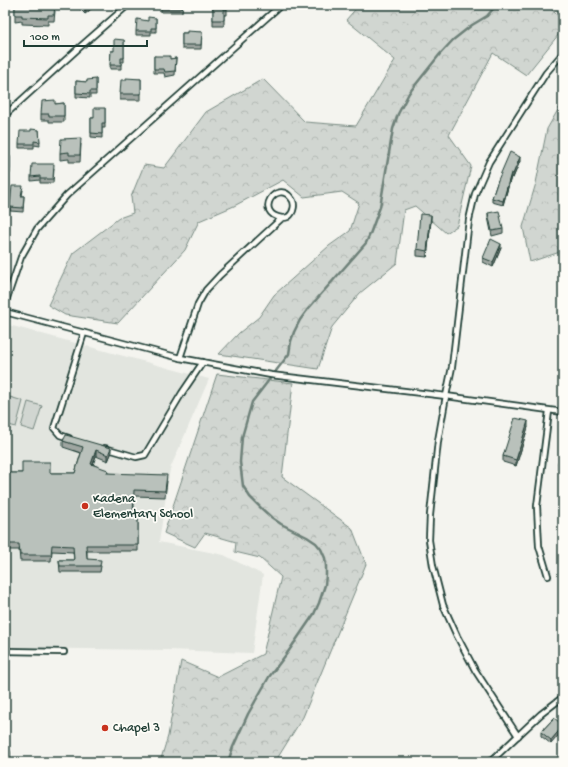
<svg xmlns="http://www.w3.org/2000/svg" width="568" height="767" font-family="'Gochi Hand',sans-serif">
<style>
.built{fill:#e2e5df}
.forest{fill:url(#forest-crowns);stroke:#788a82}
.pitch{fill:#d1d6d1;stroke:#788a82}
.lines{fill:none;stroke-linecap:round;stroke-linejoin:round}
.stream{stroke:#6e8179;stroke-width:2.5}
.service-casing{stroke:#1f3d34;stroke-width:8}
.service{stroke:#fdfcf7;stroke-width:4.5}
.wall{fill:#9fa6a1;stroke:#1f3d34}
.shaded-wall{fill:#828783;stroke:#1f3d34}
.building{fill:#b9c1bb;stroke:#1f3d34}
.poi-dot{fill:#c8321e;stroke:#fdfcf7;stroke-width:1.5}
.labels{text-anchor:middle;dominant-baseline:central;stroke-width:3.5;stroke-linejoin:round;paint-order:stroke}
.poi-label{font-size:13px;fill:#1f3d34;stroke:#fdfcf7;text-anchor:start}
</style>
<defs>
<pattern id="forest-crowns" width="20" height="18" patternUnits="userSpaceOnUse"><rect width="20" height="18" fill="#d1d6d1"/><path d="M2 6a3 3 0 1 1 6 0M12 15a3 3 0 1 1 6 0" fill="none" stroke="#b3b9b4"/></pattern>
</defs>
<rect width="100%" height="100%" fill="#f4f4ef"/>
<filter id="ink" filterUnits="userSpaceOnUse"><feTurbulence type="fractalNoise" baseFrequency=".025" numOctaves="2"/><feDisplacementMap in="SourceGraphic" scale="8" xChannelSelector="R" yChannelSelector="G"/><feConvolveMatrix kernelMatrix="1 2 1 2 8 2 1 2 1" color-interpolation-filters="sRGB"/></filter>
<g filter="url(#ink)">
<path class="built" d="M 5,324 L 209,379 L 170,469 L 159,542 L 224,555 L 263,575 L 252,653 L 167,650 L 5,648 Z"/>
<g class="forest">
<path d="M 359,5 L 547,5 L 563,21 L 563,29 L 526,75 L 493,53 L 449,135 L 471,166 L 457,226 L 446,233 L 415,206 L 404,210 L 397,263 L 360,293 L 332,327 L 318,369 L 219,354 L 239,333 L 259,317 L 274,295 L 329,246 L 350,231 L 359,203 L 342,192 L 304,197 L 283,180 L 234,206 L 199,221 L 185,250 L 118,323 L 65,315 L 48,305 L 73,253 L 119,218 L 133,213 L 131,197 L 144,165 L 164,168 L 206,112 L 263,79 L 305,122 L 356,126 L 395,60 L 346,20 Z"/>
<path d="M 563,101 L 563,251 L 530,262 L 523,227 L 536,183 L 547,129 Z"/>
<path d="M 217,374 L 293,383 L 282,477 L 352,528 L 366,564 L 303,717 L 275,762 L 160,762 L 168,736 L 181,661 L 218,677 L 263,654 L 281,577 L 260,558 L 235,552 L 236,542 L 205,533 L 195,547 L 164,533 Z"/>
</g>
<g class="pitch">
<path d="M 10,397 L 23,401 L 16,427 L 5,424 L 5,414 Z"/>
<path d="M 28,402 L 42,406 L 34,431 L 21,427 Z"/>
</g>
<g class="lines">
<path class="stream" d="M 228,762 L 233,747 L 248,714 L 269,677 L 288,652 L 314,614 L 319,603 L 325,585 L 326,575 L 326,566 L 325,558 L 321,549 L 316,543 L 307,537 L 281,524 L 271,517 L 261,508 L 250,497 L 243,486 L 240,462 L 242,437 L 252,402 L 289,354 L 291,341 L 294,332 L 300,320 L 308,309 L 366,243 L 370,234 L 380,207 L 393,129 L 398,114 L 409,93 L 440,54 L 453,40 L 472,25 L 487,16 L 493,9 L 496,5"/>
<defs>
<g id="service">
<path d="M 5,115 L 80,47 L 128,5"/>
<path d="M 5,304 L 21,257 L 37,229 L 67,195 L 281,5"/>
<path d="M 5,312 L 180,358 L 271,375 L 446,396 L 563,412"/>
<path d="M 180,358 L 198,304 L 206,290 L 220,275 L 282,218 C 284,218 286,218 288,217 C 294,213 296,203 291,198 C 277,179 253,213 282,218"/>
<path d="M 69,438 L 60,435 L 54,428 L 84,333"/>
<path d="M 105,448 L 136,457 L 145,455 L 182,393 L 203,362"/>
<path d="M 548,576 L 539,546 L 537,506 L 549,411"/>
<path d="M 5,651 L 64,652"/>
<path d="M 518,736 L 475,670 L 457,636 L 443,605 L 433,566 L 429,540 L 430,515 L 438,441 L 446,396 L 452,367 L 469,220 L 475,194 L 489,162 L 546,73 L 563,53"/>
<path d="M 5,748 L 7,753 L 7,762"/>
<path d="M 490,762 L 541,714 L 563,697"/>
</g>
</defs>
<use href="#service" class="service-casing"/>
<use href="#service" class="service"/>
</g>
<g class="wall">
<path d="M 15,5 L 55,11 L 54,21 L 48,21 L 48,25 L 22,24 L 22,21 L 15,22 Z"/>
<path d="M 78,5 L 96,5 L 85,14 L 78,7 Z"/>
<path d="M 161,5 L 183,5 L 182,12 L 161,12 Z"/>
<path d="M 213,5 L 227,5 L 227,15 L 224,15 L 224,26 L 213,26 Z"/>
<path d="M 156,18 L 156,32 L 151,32 L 151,35 L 136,35 L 136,31 L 148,21 Z"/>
<path d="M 202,32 L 201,49 L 182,49 L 182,33 L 187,33 Z"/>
<path d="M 124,40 L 124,62 L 121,62 L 121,69 L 110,69 L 111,51 L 114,51 Z"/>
<path d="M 154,56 L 170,59 L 176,58 L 175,75 L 165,77 L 164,73 L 154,73 Z"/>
<path d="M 96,79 L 96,95 L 90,95 L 90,98 L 76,97 L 76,81 L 87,82 Z"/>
<path d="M 141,79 L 141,100 L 120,100 L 120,94 L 126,80 Z"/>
<path d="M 64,103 L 64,122 L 49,122 L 49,120 L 41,120 L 41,114 L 55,104 Z"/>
<path d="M 105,108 L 105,128 L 102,128 L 102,138 L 91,137 L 91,118 L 94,118 Z"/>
<path d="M 39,130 L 40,146 L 34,145 L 34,148 L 19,148 L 19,144 L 31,131 Z"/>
<path d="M 81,144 L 80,162 L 69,162 L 69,159 L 60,160 L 60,153 Z"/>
<rect x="5" y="157" width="5" height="16"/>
<path d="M 520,161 L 513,178 L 511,177 L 503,205 L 492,202 L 492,198 L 498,180 Z"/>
<path d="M 54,168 L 53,183 L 40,183 L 40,180 L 31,181 L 31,177 Z"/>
<path d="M 23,190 L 22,196 L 24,196 L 23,212 L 10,211 L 10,207 Z"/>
<path d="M 488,213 L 503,229 L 503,233 L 492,236 L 488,217 Z"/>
<path d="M 431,221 L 427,257 L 417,256 L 417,249 Z"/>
<path d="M 501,248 L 493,267 L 483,262 L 483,258 Z"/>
<path d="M 528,427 L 516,466 L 503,462 L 503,456 Z"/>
<path d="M 63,441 L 111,454 L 108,461 L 96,456 L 93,464 L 108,473 L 167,481 L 165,497 L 134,496 L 134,516 L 138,516 L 138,551 L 87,551 L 87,559 L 101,566 L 100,572 L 60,572 L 59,560 L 74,560 L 73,552 L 52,551 L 51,561 L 20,561 L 19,550 L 5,550 L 5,473 L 75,473 L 81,453 L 63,447 Z"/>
<path d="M 563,445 L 563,471 L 558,469 L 558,463 Z"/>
<path d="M 554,718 L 551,744 L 541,736 L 541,732 Z"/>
</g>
<g class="shaded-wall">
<path d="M 91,5 L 96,5 L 85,14 L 85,10 Z"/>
<path d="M 520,157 L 520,161 L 513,178 L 513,174 Z"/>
<path d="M 511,173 L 511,177 L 503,205 L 503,201 Z"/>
<path d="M 431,215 L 431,221 L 427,257 L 427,251 Z"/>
<path d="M 501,244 L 501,248 L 493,267 L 493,262 Z"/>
<path d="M 528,421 L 528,427 L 516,466 L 516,460 Z"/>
<path d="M 111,448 L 111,454 L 108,461 L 108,455 Z"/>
<path d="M 96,450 L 96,456 L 91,470 L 91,464 Z"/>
<path d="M 563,726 L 563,730 L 551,744 L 551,740 Z"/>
</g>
<g class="building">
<path d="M 15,5 L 55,5 L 54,15 L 48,15 L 48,18 L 22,17 L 22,15 L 15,15 Z"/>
<path d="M 80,5 L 91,5 L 85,10 Z"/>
<rect x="161" y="5" width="21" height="3"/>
<path d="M 213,5 L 227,5 L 227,9 L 224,9 L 224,20 L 213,20 Z"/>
<path d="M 148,17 L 156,18 L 156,28 L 151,28 L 151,31 L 136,31 L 137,19 L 148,21 Z"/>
<path d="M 187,31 L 202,32 L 201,45 L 182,45 L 182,33 L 187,33 Z"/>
<path d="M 114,39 L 124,40 L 124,58 L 121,58 L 121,65 L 110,65 L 111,51 L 114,51 Z"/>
<path d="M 154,56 L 170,56 L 170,59 L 176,58 L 175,71 L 165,72 L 164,69 L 154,69 Z"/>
<path d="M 126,78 L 141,79 L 141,94 L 120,94 L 121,80 L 126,80 Z"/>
<path d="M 96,79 L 96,91 L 90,91 L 90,94 L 76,93 L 76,81 L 87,82 L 87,80 Z"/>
<path d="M 55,100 L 55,104 L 64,103 L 64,116 L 49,116 L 49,114 L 41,114 L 42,101 Z"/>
<path d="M 94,108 L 105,108 L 105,123 L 102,123 L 102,134 L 91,133 L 91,118 L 94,118 Z"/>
<path d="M 31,129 L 39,130 L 40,142 L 34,141 L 34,144 L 19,144 L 20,131 L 31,131 Z"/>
<path d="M 81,138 L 80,155 L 69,155 L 69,152 L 60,153 L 61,139 Z"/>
<path d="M 510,152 L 520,157 L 513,174 L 511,173 L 503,201 L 492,198 L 498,180 Z"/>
<rect x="5" y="157" width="5" height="12"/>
<path d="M 32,164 L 54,164 L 53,179 L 40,179 L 40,176 L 31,177 Z"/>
<path d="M 12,186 L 23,186 L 21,196 L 24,196 L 23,208 L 10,207 Z"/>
<path d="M 499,211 L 503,229 L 492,231 L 488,213 Z"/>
<path d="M 420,214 L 431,215 L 427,251 L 417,249 Z"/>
<path d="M 491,239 L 501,244 L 493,262 L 483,258 Z"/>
<path d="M 515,418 L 528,421 L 516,460 L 503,456 Z"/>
<path d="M 66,435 L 111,448 L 108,455 L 96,450 L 91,464 L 108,470 L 107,473 L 167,475 L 165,491 L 134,490 L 133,516 L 138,516 L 138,545 L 86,545 L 87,559 L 101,560 L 100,566 L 60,566 L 59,560 L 74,560 L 73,546 L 52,545 L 51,555 L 20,555 L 19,544 L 5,544 L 5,473 L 22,473 L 22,462 L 50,462 L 50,473 L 75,473 L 83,447 L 63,441 Z"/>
<path d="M 563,445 L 563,464 L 558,463 Z"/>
<path d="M 554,718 L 563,725 L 563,726 L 551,740 L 541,732 Z"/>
</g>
</g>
<g class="poi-dot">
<circle cx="85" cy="506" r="4"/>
<circle cx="105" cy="728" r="4"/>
</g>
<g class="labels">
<g class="poi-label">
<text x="93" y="499">Kadena<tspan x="93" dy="15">Elementary School</tspan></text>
<text x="113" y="728">Chapel 3</text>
</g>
</g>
<rect width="568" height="767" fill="none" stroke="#fdfcf7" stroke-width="20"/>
<rect x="10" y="10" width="548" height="747" fill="none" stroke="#1f3d34" stroke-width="1.5" filter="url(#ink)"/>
<path d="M24 40v6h123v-6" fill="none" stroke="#1f3d34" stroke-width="2"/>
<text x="30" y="40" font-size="12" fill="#1f3d34" stroke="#fdfcf7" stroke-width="3" paint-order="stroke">100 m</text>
</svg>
